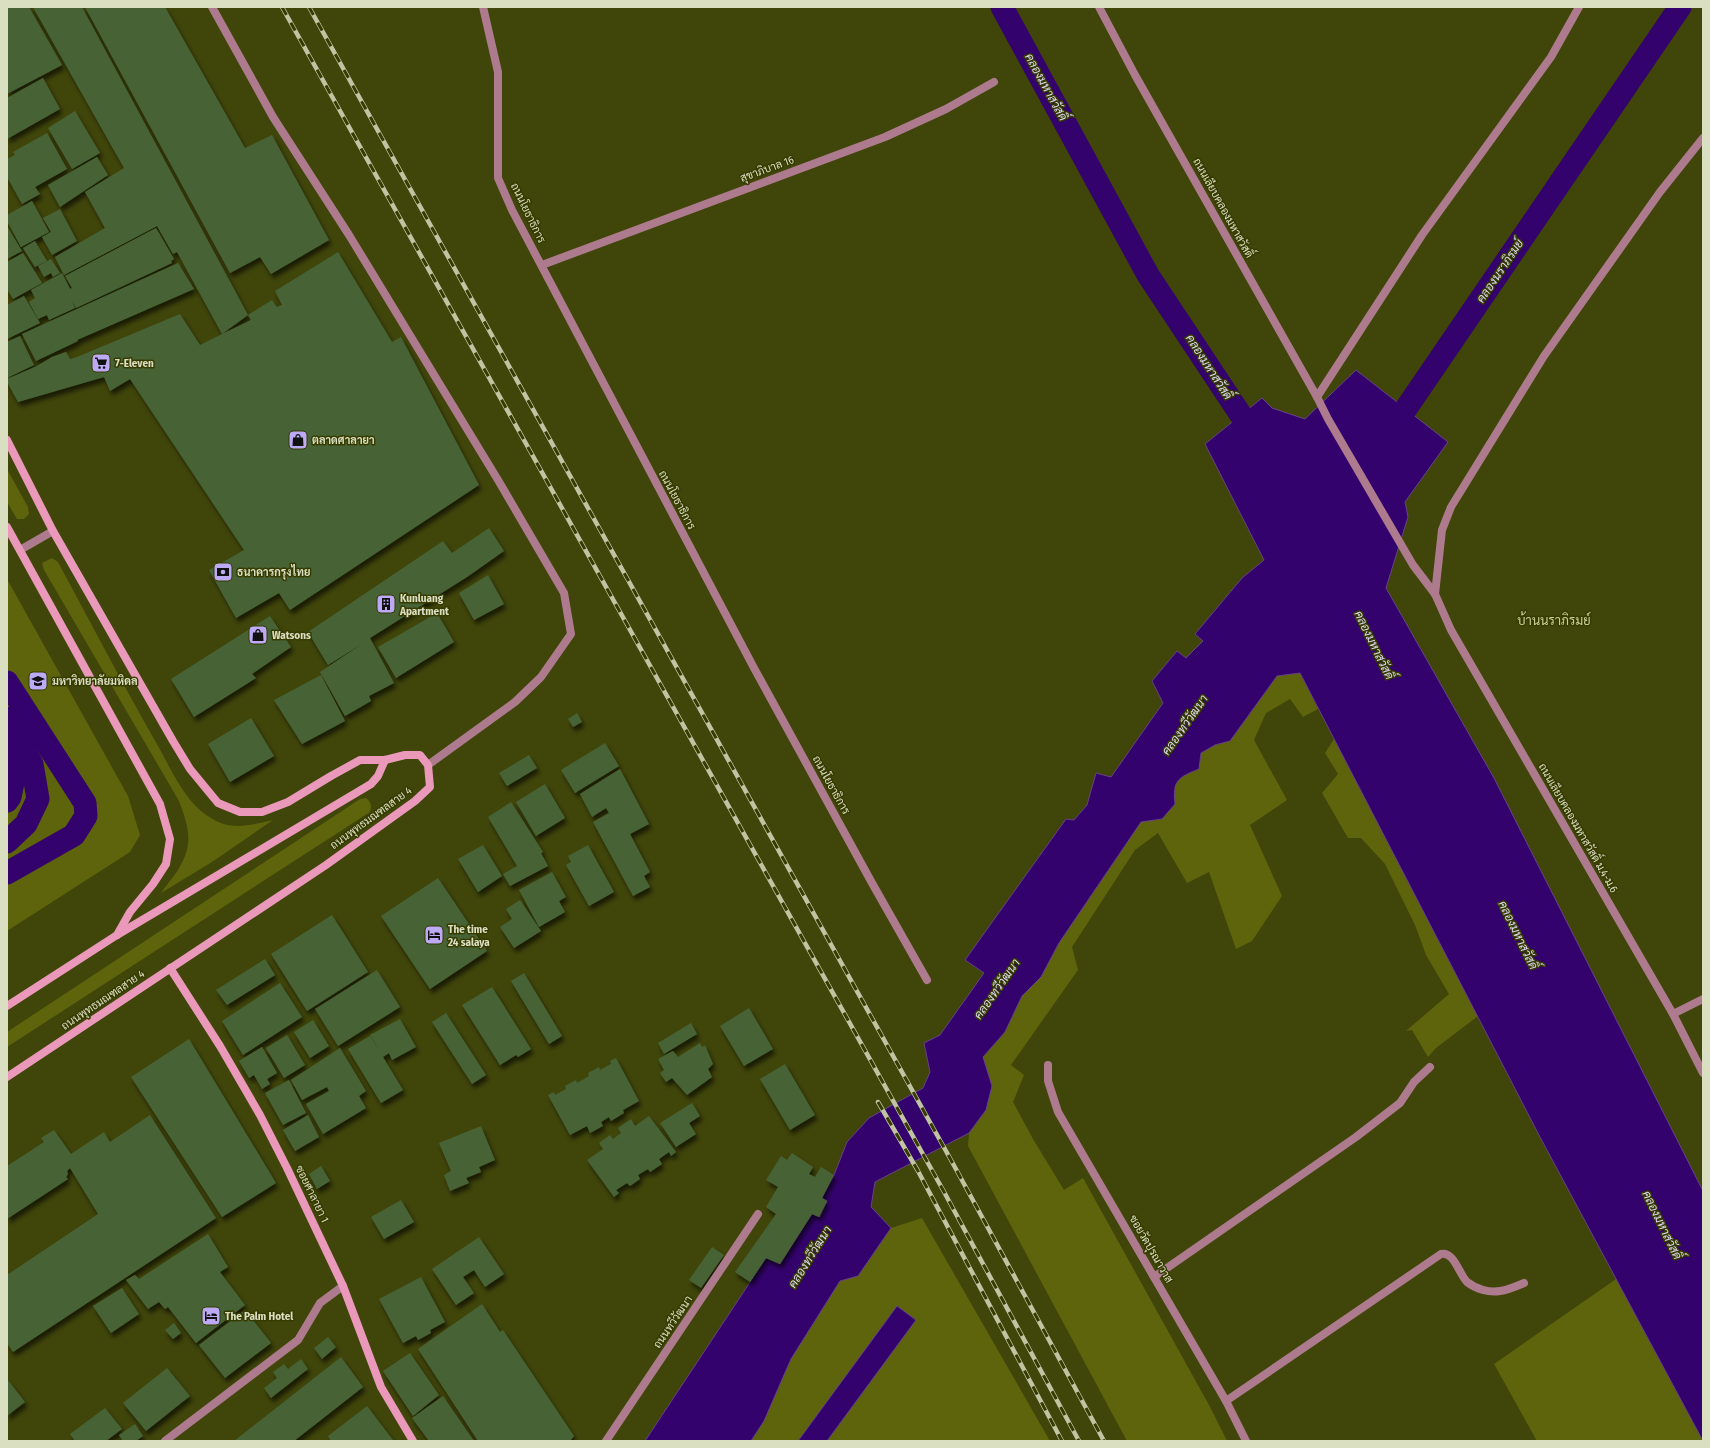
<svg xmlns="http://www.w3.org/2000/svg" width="1710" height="1448" font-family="'Fira Sans Condensed',Sarabun,sans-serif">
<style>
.green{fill:#5d640b}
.water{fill:#34026c;stroke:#664486}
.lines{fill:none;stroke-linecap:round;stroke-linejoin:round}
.canal{stroke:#34026c;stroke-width:23}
.building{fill:#476336;filter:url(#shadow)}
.minor{stroke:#ae7b8e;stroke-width:8}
.tertiary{stroke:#ae7b8e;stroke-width:8}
.secondary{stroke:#eb99ba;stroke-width:8}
.rail-casing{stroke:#c0c4a2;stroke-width:4.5}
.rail{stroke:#363b00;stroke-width:3;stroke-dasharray:9;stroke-linecap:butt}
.labels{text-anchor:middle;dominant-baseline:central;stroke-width:3;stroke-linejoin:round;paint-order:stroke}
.street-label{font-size:11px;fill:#dbdfc2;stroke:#363b00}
.poi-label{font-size:11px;font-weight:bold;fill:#dbdfc2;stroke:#363b00;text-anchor:start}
.water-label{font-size:12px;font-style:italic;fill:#ddd8f3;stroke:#363b00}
.quarter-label{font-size:13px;fill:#c7cf95;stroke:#363b00}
</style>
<defs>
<filter id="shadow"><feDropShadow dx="2.5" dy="4.5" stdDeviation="2" flood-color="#0009"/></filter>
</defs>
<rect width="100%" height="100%" fill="#40450a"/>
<g class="green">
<path d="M 7,469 L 28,507 L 29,514 L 24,519 L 17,519 L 7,502 Z"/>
<path d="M 52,558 L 58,562 C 91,623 123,685 158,746 C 170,767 182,795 201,811 C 227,832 243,827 273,820 L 212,862 L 161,893 C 166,885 173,878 178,870 C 194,844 189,828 179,801 L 44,570 L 42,563 Z"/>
<path d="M 7,579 L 128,796 L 140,835 L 130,852 L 7,931 Z"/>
<path d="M 1300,673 L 1318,709 L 1303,717 L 1290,699 L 1266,713 L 1254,740 L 1287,800 L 1250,825 L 1282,896 L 1252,941 L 1236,949 L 1209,872 L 1187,883 L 1158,833 L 1135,850 L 1072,947 L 1078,970 L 1011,1065 L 1024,1075 L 1013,1102 L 1033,1139 L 1064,1190 L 1083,1178 L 1209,1405 L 1227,1441 L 1127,1441 L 968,1146 L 969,1133 L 986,1110 L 992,1086 L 983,1057 L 1005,1032 L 1022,996 L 1041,977 L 1059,943 L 1141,822 L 1162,819 L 1175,804 C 1172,780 1179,777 1199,769 L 1201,753 L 1215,745 L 1230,741 L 1277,676 Z"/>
<path d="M 1334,739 L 1478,1016 L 1436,1048 L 1428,1057 L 1412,1030 L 1406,1031 L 1449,994 L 1426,955 L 1415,925 L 1385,864 L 1361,838 L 1348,838 L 1322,793 L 1338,774 L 1325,753 Z"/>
<path d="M 366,798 C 371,802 372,806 370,812 L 7,1047 L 7,1032 L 360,799 Z"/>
<path d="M 922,1218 L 1050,1441 L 827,1441 L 915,1321 L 898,1306 L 798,1441 L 751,1441 L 764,1421 L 791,1359 L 840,1281 L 858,1276 L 891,1228 Z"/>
<path d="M 1616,1279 L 1703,1441 L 1537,1441 L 1494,1364 Z"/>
</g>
<g class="water">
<path d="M 1356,370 L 1448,442 L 1405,502 L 1408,517 L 1386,588 L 1494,778 L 1703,1191 L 1703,1441 L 1540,1137 L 1300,673 L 1277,676 L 1230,741 L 1215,745 L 1201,753 L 1199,769 C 1179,777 1172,780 1175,804 L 1162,819 L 1141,822 L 1059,943 L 1041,977 L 1022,996 L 1005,1032 L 983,1057 L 992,1086 L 986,1110 L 969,1133 L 875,1182 L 871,1207 L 891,1228 L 858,1276 L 840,1281 L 791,1359 L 764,1421 L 751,1441 L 645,1441 L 766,1258 L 780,1264 L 812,1214 L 820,1217 L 827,1201 L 822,1198 L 834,1175 L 847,1142 L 869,1118 L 923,1088 L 930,1072 L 924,1043 L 940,1035 L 984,973 L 965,960 L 1066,819 L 1074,820 L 1087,805 L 1096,773 L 1111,777 L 1163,703 L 1152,681 L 1177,651 L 1186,658 L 1203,641 L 1195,634 L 1242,578 L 1264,560 L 1205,444 L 1262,398 L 1272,408 L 1305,419 Z"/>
<path d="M 897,1306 L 916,1320 L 827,1441 L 798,1441 Z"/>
</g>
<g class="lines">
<g class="canal">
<path d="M 1002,7 L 1148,275 L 1258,441"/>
<path d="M 1388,435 L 1680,7"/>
<path d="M 7,682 L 85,803 L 86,816 L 74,835 L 7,873"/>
<path d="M 7,718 L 32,764 L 38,799 L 26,824 L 7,842"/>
<path d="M 7,755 L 15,773 L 10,797 L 7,801"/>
</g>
</g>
<g class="building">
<path d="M 7,7 L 29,7 L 62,65 L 7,94 Z"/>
<path d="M 33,7 L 82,7 L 248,315 L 222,334 L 251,320 L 248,315 L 272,300 L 277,307 L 282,305 L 275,291 L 338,252 L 392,342 L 401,337 L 479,485 L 290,610 L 279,593 L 236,618 L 209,570 L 244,550 L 130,379 L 110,391 L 104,377 L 18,402 L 7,382 L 7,379 L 37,366 L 52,357 L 66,352 L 70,359 L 77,357 L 180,314 L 200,345 L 222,334 L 177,252 L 173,254 L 157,226 L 64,275 L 55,257 L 105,228 L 85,192 L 124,168 Z"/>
<path d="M 85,7 L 165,7 L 245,148 L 272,135 L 329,240 L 271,274 L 260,257 L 230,273 Z"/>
<path d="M 43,78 L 60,109 L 7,139 L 7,98 Z"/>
<path d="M 75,111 L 100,153 L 72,169 L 48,128 Z"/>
<path d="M 47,133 L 67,169 L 35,187 L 40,194 L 22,204 L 7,177 L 7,159 L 15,155 L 13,152 Z"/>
<path d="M 97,157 L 108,175 L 60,207 L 48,185 Z"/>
<path d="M 32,201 L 49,232 L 21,247 L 7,221 L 7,215 Z"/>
<path d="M 60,209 L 77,241 L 52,255 L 42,237 L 51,232 L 43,218 Z"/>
<path d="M 7,226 L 22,251 L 7,259 Z"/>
<path d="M 156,228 L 174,259 L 171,261 L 172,263 L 76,308 L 72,301 L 75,308 L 49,320 L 47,315 L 38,319 L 29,302 L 35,298 L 31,290 L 62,273 L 70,289 L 72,288 L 65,276 Z"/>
<path d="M 35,241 L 47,261 L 35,267 L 23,248 Z"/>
<path d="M 23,253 L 42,283 L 13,299 L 7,289 L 7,262 Z"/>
<path d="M 51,259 L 60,273 L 53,277 L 51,273 L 44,277 L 38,266 Z"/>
<path d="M 178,263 L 194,289 L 77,340 L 78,341 L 36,361 L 22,334 Z"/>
<path d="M 24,296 L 40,323 L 7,339 L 7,305 Z"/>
<path d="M 20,336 L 34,365 L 7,378 L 7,342 Z"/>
<path d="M 489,528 L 504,551 L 467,577 L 370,638 L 394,683 L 369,696 L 371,701 L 345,716 L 320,672 L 362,644 L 328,665 L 308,632 L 443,541 L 452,553 Z"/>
<path d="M 488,575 L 504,604 L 474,620 L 459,593 Z"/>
<path d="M 437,613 L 454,642 L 396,678 L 378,647 Z"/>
<path d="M 270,616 L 291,647 L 252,674 L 256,678 L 194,717 L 171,679 Z"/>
<path d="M 321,675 L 345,721 L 302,744 L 274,700 Z"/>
<path d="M 577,713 L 582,722 L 573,727 L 568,719 Z"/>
<path d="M 251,718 L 274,756 L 230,782 L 208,744 Z"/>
<path d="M 605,743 L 619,766 L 575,793 L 561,770 Z"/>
<path d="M 529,755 L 537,768 L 507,786 L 499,773 Z"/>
<path d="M 620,769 L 649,824 L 630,834 L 650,872 L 644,876 L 650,887 L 633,896 L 593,822 L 609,813 L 606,808 L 592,817 L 580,794 Z"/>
<path d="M 545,784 L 565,818 L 536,836 L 516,802 Z"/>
<path d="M 511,802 L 543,852 L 541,853 L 548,866 L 510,886 L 503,874 L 517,866 L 488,817 Z"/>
<path d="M 483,845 L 502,876 L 478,892 L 458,859 Z"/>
<path d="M 588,845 L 614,892 L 589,906 L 566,865 L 571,862 L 568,856 Z"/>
<path d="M 552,872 L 566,897 L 559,901 L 565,912 L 539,927 L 519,890 Z"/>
<path d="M 438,878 L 487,951 L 430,989 L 381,916 Z"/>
<path d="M 520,900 L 541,931 L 514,948 L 500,927 L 512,919 L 506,909 Z"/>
<path d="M 332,915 L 368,972 L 307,1011 L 271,954 Z"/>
<path d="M 265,959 L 275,975 L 227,1005 L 216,990 Z"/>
<path d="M 377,970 L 400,1007 L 338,1046 L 315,1009 Z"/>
<path d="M 524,973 L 562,1036 L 549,1044 L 511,981 Z"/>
<path d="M 280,983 L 302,1017 L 243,1055 L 222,1021 Z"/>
<path d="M 492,987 L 531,1049 L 518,1057 L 516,1055 L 500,1065 L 462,1005 Z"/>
<path d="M 749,1008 L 773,1049 L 744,1066 L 720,1026 Z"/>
<path d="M 446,1013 L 486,1075 L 472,1084 L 432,1022 Z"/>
<path d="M 400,1019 L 416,1047 L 392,1060 L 389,1053 L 383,1057 L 403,1090 L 381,1103 L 348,1049 L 370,1036 L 380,1051 L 370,1035 Z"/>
<path d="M 313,1020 L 329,1046 L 310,1058 L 294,1032 Z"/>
<path d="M 691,1023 L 697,1034 L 664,1054 L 658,1043 Z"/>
<path d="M 287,1035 L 305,1065 L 284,1078 L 266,1048 Z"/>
<path d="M 189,1039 L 276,1183 L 222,1217 L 131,1077 Z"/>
<path d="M 700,1043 L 702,1047 L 705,1045 L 713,1064 L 708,1069 L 712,1077 L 687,1095 L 672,1078 L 666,1082 L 660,1073 L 664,1070 L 658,1059 L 673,1051 L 678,1057 Z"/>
<path d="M 262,1047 L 277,1073 L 267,1079 L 270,1084 L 262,1089 L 254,1075 L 249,1078 L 239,1061 Z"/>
<path d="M 340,1048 L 366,1091 L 359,1096 L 366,1108 L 323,1134 L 306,1104 L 329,1091 L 327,1087 L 302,1100 L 291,1080 Z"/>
<path d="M 616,1058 L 639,1101 L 623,1110 L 624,1113 L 611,1121 L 609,1117 L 601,1122 L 603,1126 L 590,1133 L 587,1126 L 570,1135 L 548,1095 L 554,1092 L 555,1095 L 566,1089 L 565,1086 L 576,1080 L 577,1083 L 589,1076 L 588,1073 L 599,1067 L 600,1070 L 611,1064 L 610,1061 Z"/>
<path d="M 785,1064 L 815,1115 L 790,1130 L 760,1079 Z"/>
<path d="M 289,1080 L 306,1113 L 283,1125 L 265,1093 Z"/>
<path d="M 692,1103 L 700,1116 L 689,1123 L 696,1134 L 676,1147 L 660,1123 Z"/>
<path d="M 150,1115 L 216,1218 L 13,1352 L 7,1343 L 7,1275 L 98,1214 L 70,1168 L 67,1171 L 68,1174 L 66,1177 L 68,1179 L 7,1219 L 7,1166 L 44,1142 L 41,1138 L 54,1130 L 71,1154 L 104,1132 L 110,1142 Z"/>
<path d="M 308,1115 L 319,1137 L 295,1151 L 283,1130 Z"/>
<path d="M 649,1116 L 676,1152 L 671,1156 L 669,1152 L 659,1159 L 662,1164 L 650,1172 L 648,1169 L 638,1175 L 640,1179 L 630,1186 L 627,1183 L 616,1190 L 619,1193 L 614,1197 L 587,1160 L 603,1149 L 599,1143 L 610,1135 L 613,1139 L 621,1133 L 618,1128 L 631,1119 L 635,1126 Z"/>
<path d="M 481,1126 L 495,1160 L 479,1167 L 481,1172 L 466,1178 L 469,1183 L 450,1191 L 444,1175 L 451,1171 L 439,1143 Z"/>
<path d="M 792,1153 L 813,1167 L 809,1174 L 815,1177 L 821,1167 L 834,1175 L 822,1198 L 827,1201 L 819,1217 L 812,1214 L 780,1264 L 766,1258 L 750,1282 L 735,1272 L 776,1214 L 766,1207 L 778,1187 L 766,1180 L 781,1156 L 787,1160 Z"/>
<path d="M 321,1166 L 330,1181 L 317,1189 L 309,1174 Z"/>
<path d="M 401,1200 L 414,1222 L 384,1239 L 371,1217 Z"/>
<path d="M 208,1234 L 228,1267 L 220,1272 L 245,1305 L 196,1343 L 168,1307 L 165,1309 L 159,1302 L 148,1309 L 126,1280 L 135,1275 L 139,1279 Z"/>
<path d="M 479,1237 L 504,1274 L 485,1287 L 474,1270 L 463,1277 L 474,1293 L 456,1305 L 432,1269 Z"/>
<path d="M 712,1247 L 724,1255 L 701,1288 L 689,1280 Z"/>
<path d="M 421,1277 L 445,1322 L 430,1330 L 431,1333 L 418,1340 L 416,1336 L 403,1343 L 379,1299 Z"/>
<path d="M 122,1288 L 139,1314 L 111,1333 L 93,1306 Z"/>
<path d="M 482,1304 L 500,1332 L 503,1330 L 574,1436 L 570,1441 L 478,1441 L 418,1349 Z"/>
<path d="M 245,1310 L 271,1343 L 225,1378 L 199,1345 Z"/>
<path d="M 174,1323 L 181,1333 L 173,1339 L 165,1330 Z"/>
<path d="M 328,1337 L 336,1347 L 322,1359 L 314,1348 Z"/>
<path d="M 410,1353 L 439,1395 L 413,1416 L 383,1371 Z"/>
<path d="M 341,1357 L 363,1387 L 294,1441 L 234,1441 Z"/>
<path d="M 301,1359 L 308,1369 L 271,1398 L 264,1388 L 277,1378 L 273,1372 L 284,1364 L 288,1369 Z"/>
<path d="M 167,1368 L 190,1396 L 146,1431 L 123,1403 Z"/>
<path d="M 7,1379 L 25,1402 L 7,1416 Z"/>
<path d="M 443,1396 L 474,1441 L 429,1441 L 412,1418 Z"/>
<path d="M 367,1406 L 393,1440 L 331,1441 L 328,1436 Z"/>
<path d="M 105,1408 L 122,1429 L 106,1441 L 75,1441 L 70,1434 Z"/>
<path d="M 135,1424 L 143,1436 L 136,1441 L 123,1441 L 119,1435 Z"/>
</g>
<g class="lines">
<g class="minor">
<path d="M 212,7 L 273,117 L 349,235 L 498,480 L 564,593 L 571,634 L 541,677 L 515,702 L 428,765"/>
<path d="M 483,7 L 498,72 L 498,178 L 512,210 L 754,668 L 872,883 L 927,980"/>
<path d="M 1099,7 L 1135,75 L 1317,397 L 1328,419 L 1413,565 L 1435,594 L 1451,630 L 1673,1014 L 1703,1073"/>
<path d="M 542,265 L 885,137 L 946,109 L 994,82"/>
<path d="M 1317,397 L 1422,235 L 1551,57 L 1579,7"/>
<path d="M 1435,594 L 1442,530 L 1451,507 L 1544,356 L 1660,192 L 1703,138"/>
<path d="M 1673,1014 L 1703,999"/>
<path d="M 1048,1065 L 1048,1081 L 1058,1112 L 1226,1401 L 1246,1441"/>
<path d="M 1154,1277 L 1356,1137 L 1400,1103 L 1414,1082 L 1430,1067"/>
<path d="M 1226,1401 L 1441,1254 C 1454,1251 1459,1274 1467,1282 C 1476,1289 1489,1293 1500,1291 C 1508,1290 1517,1286 1524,1283"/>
<path d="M 165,1441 L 298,1340 L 320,1303 L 343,1286"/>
<path d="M 606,1441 L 758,1214"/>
</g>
<path class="tertiary" d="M 20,550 L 53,531"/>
<g class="secondary">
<path d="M 7,440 L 53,531 L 173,741 L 190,769 L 218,803 L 240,812 L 262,812 L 288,802 L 331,776 L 360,760 L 385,760 L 405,755 L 420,755 L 428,765 L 430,787 L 415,801 L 326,865 L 7,1077"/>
<path d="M 7,527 L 160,804 L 170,839 L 166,864 L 153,884 L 130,912 L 117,935"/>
<path d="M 170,968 L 220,1046 L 260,1115 L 287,1168 L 343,1286 L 381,1387 L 413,1441"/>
<path d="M 7,1006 L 117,935 L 371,784 L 378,776 L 385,760"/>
</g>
<defs>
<g id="rail">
<path d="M 282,7 L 943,1190 L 1079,1441"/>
<path d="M 309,7 L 951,1160 L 1104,1441"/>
<path d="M 878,1102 L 918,1171 L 1062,1441"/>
</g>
</defs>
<use href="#rail" class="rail-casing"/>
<use href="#rail" class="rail"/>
</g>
<defs>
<symbol id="supermarket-square" viewBox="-11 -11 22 22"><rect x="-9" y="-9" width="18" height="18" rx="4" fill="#bcaaf6" stroke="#363b00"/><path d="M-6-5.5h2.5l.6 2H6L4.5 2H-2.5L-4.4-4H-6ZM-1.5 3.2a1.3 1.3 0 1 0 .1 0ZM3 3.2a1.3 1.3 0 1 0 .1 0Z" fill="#111"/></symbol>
<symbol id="shop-square" viewBox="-11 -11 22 22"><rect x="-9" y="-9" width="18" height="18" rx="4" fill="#bcaaf6" stroke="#363b00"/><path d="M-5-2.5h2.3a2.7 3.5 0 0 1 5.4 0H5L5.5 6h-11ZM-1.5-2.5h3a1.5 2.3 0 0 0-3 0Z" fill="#111"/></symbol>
<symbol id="bank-square" viewBox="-11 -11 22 22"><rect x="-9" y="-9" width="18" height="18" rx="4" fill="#bcaaf6" stroke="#363b00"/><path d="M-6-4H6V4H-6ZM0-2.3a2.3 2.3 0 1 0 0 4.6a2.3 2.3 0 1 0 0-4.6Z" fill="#111"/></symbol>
<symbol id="building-square" viewBox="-11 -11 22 22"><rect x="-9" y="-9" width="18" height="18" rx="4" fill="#bcaaf6" stroke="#363b00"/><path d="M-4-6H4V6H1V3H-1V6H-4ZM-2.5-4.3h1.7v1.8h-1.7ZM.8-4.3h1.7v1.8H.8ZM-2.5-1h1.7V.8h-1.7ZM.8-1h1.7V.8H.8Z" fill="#111"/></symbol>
<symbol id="university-square" viewBox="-11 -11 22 22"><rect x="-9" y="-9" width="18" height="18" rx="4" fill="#bcaaf6" stroke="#363b00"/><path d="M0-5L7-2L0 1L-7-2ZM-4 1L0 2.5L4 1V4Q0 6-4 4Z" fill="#111"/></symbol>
<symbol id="hotel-square" viewBox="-11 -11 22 22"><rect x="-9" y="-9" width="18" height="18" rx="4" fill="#bcaaf6" stroke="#363b00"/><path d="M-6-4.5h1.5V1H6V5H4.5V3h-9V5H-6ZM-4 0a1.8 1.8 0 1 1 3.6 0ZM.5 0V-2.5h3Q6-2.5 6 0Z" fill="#111"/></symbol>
</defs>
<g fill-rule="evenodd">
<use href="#supermarket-square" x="90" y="352" width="22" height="22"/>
<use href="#shop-square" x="287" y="429" width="22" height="22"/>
<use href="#bank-square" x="212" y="561" width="22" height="22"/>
<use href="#building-square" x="375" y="593" width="22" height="22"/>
<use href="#shop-square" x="247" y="624" width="22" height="22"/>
<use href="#university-square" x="27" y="670" width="22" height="22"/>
<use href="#hotel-square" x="423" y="924" width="22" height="22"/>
<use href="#hotel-square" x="200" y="1305" width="22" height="22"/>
</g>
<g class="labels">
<g class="street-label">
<text transform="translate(767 169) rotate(-20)">สุขาภิบาล 16</text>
<text transform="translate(1223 208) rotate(61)">ถนนเลียบคลองมหาสวัสดิ์</text>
<text transform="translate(528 213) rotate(64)">ถนนโยธาธิการ</text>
<text transform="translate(677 500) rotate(62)">ถนนโยธาธิการ</text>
<text transform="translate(831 785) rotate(61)">ถนนโยธาธิการ</text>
<text transform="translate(371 818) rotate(-36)">ถนนพุทธมณฑลสาย 4</text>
<text transform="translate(1578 828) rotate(60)">ถนนเลียบคลองมหาสวัสดิ์ ม.4-ม.6</text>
<text transform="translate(103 1000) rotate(-34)">ถนนพุทธมณฑลสาย 4</text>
<text transform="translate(312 1194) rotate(64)">ซอยศาลายา 1</text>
<text transform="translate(1151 1249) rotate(60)">ซอยวัดปุรณาวาส</text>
<text transform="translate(673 1322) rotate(-56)">ถนนทวีวัฒนา</text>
</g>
<g class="poi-label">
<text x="115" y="363">7-Eleven</text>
<text x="312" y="440">ตลาดศาลายา</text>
<text x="237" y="572">ธนาคารกรุงไทย</text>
<text x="400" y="598">Kunluang<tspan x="400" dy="13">Apartment</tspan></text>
<text x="272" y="635">Watsons</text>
<text x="52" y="681">มหาวิทยาลัยมหิดล</text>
<text x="448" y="929">The time<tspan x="448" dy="13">24 salaya</tspan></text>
<text x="225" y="1316">The Palm Hotel</text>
</g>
<g class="water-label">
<text transform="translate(1046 87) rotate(61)">คลองมหาสวัสดิ์</text>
<text transform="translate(1500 271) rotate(-56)">คลองนราภิรมย์</text>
<text transform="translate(1209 367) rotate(57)">คลองมหาสวัสดิ์</text>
<text transform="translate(1374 645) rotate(64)">คลองมหาสวัสดิ์</text>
<text transform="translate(1185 725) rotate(-55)">คลองทวีวัฒนา</text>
<text transform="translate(1518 935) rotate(64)">คลองมหาสวัสดิ์</text>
<text transform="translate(997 989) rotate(-55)">คลองทวีวัฒนา</text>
<text transform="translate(1662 1225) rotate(64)">คลองมหาสวัสดิ์</text>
<text transform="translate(810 1257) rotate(-58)">คลองทวีวัฒนา</text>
</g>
<g class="quarter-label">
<text x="1554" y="620">บ้านนราภิรมย์</text>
</g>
</g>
<rect width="1710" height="1448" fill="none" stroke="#dbdfc2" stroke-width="16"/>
</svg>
